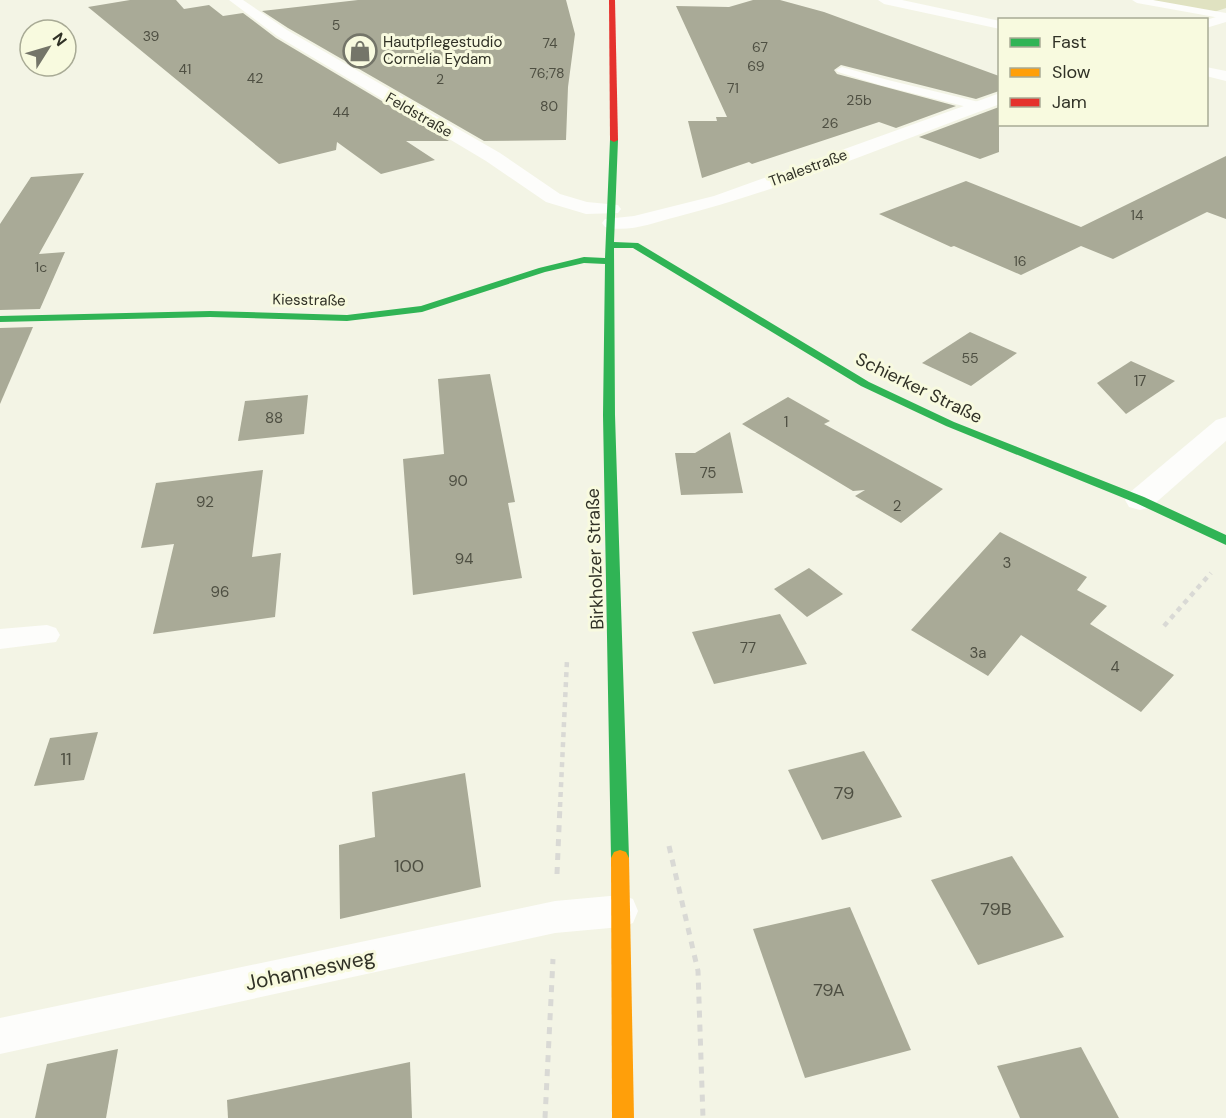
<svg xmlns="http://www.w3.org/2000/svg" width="1226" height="1118" font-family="'DM Sans',sans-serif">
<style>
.green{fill:#e0e2c1}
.building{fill:#a9aa97}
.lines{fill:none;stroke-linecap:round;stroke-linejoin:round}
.path-far1{stroke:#d9d9d5;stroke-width:4.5;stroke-dasharray:5 5;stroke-linecap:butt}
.path{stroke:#d9d9d5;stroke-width:5;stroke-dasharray:7 7;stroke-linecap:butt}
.lane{fill:#fdfdfb;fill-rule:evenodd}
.street{fill:#fdfdfb;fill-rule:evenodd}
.fast{fill:#30b455;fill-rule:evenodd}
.slow{fill:#ff9f0a;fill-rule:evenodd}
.jam{fill:#e5322d;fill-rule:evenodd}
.labels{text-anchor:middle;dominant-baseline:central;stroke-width:6;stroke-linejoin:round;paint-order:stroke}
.far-number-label{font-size:14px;fill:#4e4f42}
.far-poi-label{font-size:15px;fill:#303126;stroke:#f8fadf;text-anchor:start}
.far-street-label{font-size:15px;fill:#303126;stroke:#f8fadf}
.number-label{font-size:15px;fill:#4e4f42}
.street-label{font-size:18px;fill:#303126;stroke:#f8fadf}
.near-number-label{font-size:18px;fill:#4e4f42}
.near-street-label{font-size:21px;fill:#303126;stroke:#f8fadf}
</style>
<rect width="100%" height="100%" fill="#f3f4e5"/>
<path class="green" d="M 1150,0 L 1226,0 L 1226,8 L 1214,12 Z"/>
<g class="building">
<path d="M 130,0 L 176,0 L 184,9 L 209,5 L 223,16 L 243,13 L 276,38 L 449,141 L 406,141 L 435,160 L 381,174 L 337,142 L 336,150 L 279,164 L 88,7 Z"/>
<path d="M 358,0 L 566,0 L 575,34 L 568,87 L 566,140 L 484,141 L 288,28 L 262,11 Z"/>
<path d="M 753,0 L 780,0 L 824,12 L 999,76 L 999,91 L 976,99 L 841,65 L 834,70 L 837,74 L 956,106 L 896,128 L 879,122 L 752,164 L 749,162 L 702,178 L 688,121 L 717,121 L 716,117 L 727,117 L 676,6 L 729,7 Z"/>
<path d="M 999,107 L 999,152 L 980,159 L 919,137 Z"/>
<path d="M 1226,156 L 1226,219 L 1207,212 L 1113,259 L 1081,246 L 1021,275 L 954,246 L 951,247 L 879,214 L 966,181 L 1081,227 Z"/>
<path d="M 84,173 L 39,254 L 65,252 L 40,309 L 0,310 L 0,224 L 31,177 Z"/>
<path d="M 33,327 L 0,404 L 0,328 Z"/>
<path d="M 970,332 L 1017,353 L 971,386 L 922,363 Z"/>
<path d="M 1131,361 L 1175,381 L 1126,414 L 1097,383 Z"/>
<path d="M 490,374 L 515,502 L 508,503 L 522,578 L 413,595 L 403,459 L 444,454 L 438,379 Z"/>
<path d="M 308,395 L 304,434 L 238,441 L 245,401 Z"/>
<path d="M 788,397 L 830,421 L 824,424 L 943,489 L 901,523 L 855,496 L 865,490 L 853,491 L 742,424 Z"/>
<path d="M 730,432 L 743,493 L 681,495 L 675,453 L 695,453 Z"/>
<path d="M 263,470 L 252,557 L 281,553 L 275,617 L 153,634 L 174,544 L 141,548 L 156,483 Z"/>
<path d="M 1000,532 L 1087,577 L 1077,590 L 1107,606 L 1090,624 L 1174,675 L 1141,712 L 1021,635 L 988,676 L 911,630 Z"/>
<path d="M 809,568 L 843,594 L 807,617 L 774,589 Z"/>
<path d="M 780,614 L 807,664 L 714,684 L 692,632 Z"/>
<path d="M 98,732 L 84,780 L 34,786 L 50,738 Z"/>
<path d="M 864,751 L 902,817 L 822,840 L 788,770 Z"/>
<path d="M 465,773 L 481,887 L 340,919 L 339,845 L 375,837 L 372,792 Z"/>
<path d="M 1012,856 L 1064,937 L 978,965 L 931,880 Z"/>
<path d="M 850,907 L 911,1050 L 805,1078 L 753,929 Z"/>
<path d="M 1081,1047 L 1119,1118 L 1020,1118 L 997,1066 Z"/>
<path d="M 118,1049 L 106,1118 L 35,1118 L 47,1064 Z"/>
<path d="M 410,1062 L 412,1118 L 228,1118 L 227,1100 Z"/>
</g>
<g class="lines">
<g class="path-far1">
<path d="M 1164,626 L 1211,573"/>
<path d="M 560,807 L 567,660"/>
</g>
<g class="path">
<path d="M 669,846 L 698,971 L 703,1118"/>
<path d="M 557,874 L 560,805"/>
<path d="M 545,1118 L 553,959"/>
</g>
<g class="lane">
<path d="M 1132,0 L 1153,0 L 1226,13 L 1226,19 L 1137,3 Z"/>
<path d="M 842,67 L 888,80 L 983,103 L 985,106 L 979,110 L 880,85 L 838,72 L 836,70 Z"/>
<path d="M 47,625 L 56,628 L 60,635 L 56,642 L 0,649 L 0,629 Z"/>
<path d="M 621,895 L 633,899 L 638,911 L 633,923 L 621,927 L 555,933 L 0,1054 L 0,1018 L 555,901 Z"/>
</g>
<g class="street">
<path d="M 229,0 L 243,0 L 287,30 L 500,153 L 560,194 L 587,202 L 618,205 L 621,209 L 618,213 L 586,214 L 546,202 L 486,161 L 277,36 Z"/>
<path d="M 878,0 L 902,0 L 1000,21 L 1000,29 L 884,4 Z"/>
<path d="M 1226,14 L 1226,22 L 1206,28 L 1206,20 Z"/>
<path d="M 1206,67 L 1226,71 L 1226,81 L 1206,76 Z"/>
<path d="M 1000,93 L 1000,104 C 893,143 786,189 676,217 C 653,223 628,233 605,227 L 602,223 L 605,219 L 634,216 L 714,196 Z"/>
<path d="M 1226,417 L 1226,441 L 1151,507 L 1140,510 L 1129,507 L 1125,500 L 1129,493 L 1216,420 Z"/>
</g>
<path class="fast" d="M 614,138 L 618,140 L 614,242 L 638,243 L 869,382 L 954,422 L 1144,497 L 1226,535 L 1226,545 L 1136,503 L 946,426 L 861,386 L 633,248 L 614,248 L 615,415 L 629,858 L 626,864 L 620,866 L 614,864 L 611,858 L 603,415 L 605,264 L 584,263 L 545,272 L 422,312 L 347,321 L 210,317 L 0,322 L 0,316 L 210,311 L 347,315 L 421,306 L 539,268 L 584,257 L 605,258 L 610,140 Z"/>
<path class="slow" d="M 620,850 L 626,852 L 629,858 L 634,1118 L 612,1118 L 611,858 L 614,852 Z"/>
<path class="jam" d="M 609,0 L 615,0 L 618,140 L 614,142 L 610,140 Z"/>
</g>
<defs>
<symbol id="shop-ring" viewBox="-11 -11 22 22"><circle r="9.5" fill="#f8fadf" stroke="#747569" stroke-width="1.5"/><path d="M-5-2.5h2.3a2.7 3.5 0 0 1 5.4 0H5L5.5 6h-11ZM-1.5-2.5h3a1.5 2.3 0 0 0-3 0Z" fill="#747569"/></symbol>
</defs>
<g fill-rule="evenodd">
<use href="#shop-ring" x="341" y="32" width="38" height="38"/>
</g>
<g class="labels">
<g class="far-number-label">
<text x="336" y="25">5</text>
<text x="151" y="36">39</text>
<text x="550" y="43">74</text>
<text x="760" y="47">67</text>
<text x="756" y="66">69</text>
<text x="185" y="69">41</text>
<text x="547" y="73">76;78</text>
<text x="255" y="78">42</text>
<text x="440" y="79">2</text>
<text x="733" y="88">71</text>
<text x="859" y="100">25b</text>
<text x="549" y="106">80</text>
<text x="341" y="112">44</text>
<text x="830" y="123">26</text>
<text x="1137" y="215">14</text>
<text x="1020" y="261">16</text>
<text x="41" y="267">1c</text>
<text x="970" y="358">55</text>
</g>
<g class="far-poi-label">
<text x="383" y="42">Hautpflegestudio<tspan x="383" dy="17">Cornelia Eydam</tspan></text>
</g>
<g class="far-street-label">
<text transform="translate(419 115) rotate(30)">Feldstraße</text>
<text transform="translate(808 168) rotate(-20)">Thalestraße</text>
<text transform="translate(309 300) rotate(1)">Kiesstraße</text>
</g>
<g class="number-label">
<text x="1140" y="381">17</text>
<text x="274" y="418">88</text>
<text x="786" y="422">1</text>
<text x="708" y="473">75</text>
<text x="458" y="481">90</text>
<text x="205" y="502">92</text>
<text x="897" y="506">2</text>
<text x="464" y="559">94</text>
<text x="1007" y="563">3</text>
<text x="220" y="592">96</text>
<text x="748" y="648">77</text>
<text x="978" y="653">3a</text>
<text x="1115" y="667">4</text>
</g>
<g class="street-label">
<text transform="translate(919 388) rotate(26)">Schierker Straße</text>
<text transform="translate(595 559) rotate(-92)">Birkholzer Straße</text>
</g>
<g class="near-number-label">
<text x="66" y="759">11</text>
<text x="844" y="793">79</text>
<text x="409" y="866">100</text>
<text x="996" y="909">79B</text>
<text x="829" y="990">79A</text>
</g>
<g class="near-street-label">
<text transform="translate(310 970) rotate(-12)">Johannesweg</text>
</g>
</g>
<rect x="998" y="18" width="210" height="108" fill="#f8fadf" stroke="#a8aa95" stroke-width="1.5"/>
<rect x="1010" y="38" width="30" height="9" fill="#30b455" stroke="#a8aa95" stroke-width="1.5"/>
<text x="1052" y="48" font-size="18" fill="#303126">Fast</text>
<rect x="1010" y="68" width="30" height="9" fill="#ff9f0a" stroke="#a8aa95" stroke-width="1.5"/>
<text x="1052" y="78" font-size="18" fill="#303126">Slow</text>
<rect x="1010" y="98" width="30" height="9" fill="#e5322d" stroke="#a8aa95" stroke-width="1.5"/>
<text x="1052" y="108" font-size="18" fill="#303126">Jam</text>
<g transform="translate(48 48) rotate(53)"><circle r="28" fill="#f8fadf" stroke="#a8aa95" stroke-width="1.5"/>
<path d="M0-4.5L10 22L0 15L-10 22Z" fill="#747569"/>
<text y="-9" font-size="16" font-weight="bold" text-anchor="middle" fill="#303126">N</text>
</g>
</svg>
